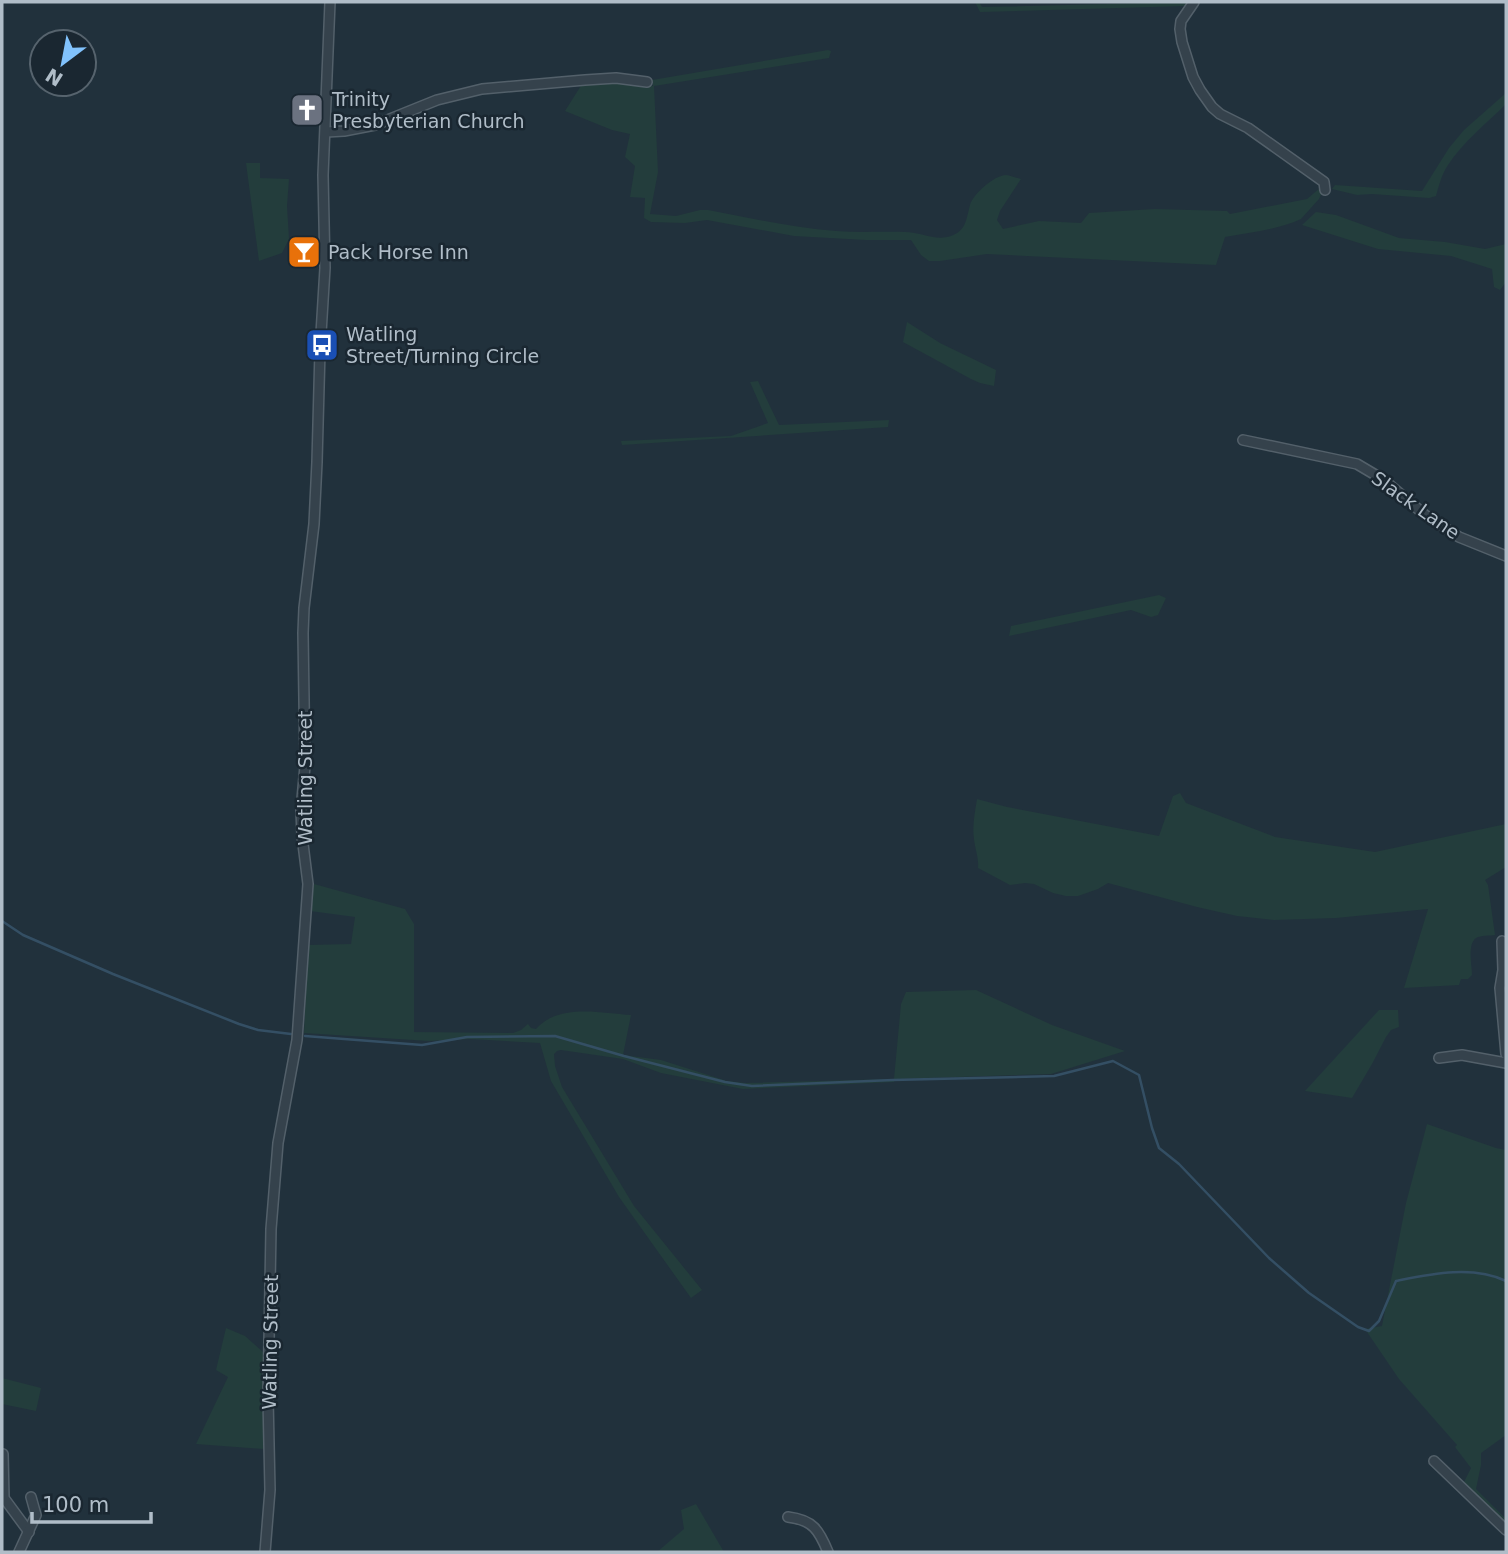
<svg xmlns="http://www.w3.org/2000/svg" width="1508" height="1554" font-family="'DejaVu Sans',sans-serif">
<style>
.green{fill:#233d3c}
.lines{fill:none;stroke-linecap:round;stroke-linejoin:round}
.stream{stroke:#344f64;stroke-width:2.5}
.minor-casing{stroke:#53606a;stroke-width:12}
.minor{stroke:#35424c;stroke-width:9}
.labels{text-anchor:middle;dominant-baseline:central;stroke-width:5;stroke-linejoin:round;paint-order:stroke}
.poi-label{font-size:19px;fill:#b0bdc8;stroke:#1a2731;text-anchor:start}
.street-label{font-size:19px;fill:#b0bdc8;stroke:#1a2731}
</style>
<rect width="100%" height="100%" fill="#21313c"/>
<g class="green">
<path d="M 975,2 L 979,2 L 982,7 L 1188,2 L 1186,6 L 980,12 Z"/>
<path d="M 828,50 L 831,51 L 829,58 L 654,86 L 658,172 L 650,214 L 676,216 L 700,210 L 708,210 C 751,218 793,228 836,231 C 859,233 882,231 905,232 C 920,232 933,240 947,237 C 966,233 966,220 970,205 C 973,194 994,176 1005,175 C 1010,175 1016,178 1021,179 L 1000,211 L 997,220 L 1003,229 L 1039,221 L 1081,223 L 1089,213 L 1155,209 L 1227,211 L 1230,214 L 1307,199 L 1320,188 L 1320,184 L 1323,190 L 1319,199 L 1301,219 C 1277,230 1250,232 1225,237 L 1216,265 L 987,254 L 940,261 L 929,261 L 921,255 L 911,240 L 866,240 L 794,236 L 707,220 L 685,223 L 651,222 L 644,218 L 645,198 L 630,197 L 635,166 L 625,157 L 630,134 L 612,130 L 565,111 L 582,84 L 613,82 L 653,86 L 652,80 Z"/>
<path d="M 1506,93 L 1506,104 C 1487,123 1463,142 1448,165 C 1442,174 1439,185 1436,196 L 1429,198 L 1372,194 L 1357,195 L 1332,189 L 1335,185 L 1422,191 L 1449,148 L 1464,130 Z"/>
<path d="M 246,163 L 260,163 L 260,178 L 289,179 L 287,206 L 289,239 L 282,253 L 259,261 Z"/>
<path d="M 1316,212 L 1336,215 L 1399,238 L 1445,242 L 1485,249 L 1506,244 L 1506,282 L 1500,290 L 1494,287 L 1492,269 L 1451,256 L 1378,249 L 1302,225 Z"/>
<path d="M 907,322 L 940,343 L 996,370 L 994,386 L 980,383 L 971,379 L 903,342 Z"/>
<path d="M 758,381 L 779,425 L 889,420 L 888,427 L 622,445 L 621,441 L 731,436 L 768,423 L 750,382 Z"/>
<path d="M 1159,595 L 1166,598 L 1158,615 L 1151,617 L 1131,610 L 1009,636 L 1011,626 Z"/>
<path d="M 1180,793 L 1186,803 L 1275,837 L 1375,852 L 1506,824 L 1506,867 L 1485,880 L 1488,885 L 1495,935 C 1490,936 1481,935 1476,938 C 1467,945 1472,965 1472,975 L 1468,979 L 1461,979 L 1459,985 L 1404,988 L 1428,909 L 1336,918 L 1274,920 L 1237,916 L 1197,907 L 1108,883 L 1098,889 L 1078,896 L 1066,896 L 1053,893 L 1034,884 L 1025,883 L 1010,885 L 978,868 C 979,858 975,849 974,839 C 972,826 975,812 977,799 L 1007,807 L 1159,836 L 1173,796 Z"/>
<path d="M 314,884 L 405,909 L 414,924 L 414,1032 L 513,1033 L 521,1030 L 528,1024 L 531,1028 L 536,1029 C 559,1003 600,1013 631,1015 L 623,1055 L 661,1060 L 727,1081 L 745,1083 L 894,1079 L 901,1004 L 906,992 L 976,990 L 1052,1025 L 1125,1051 L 1051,1074 L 895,1079 L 894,1082 L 743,1089 L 661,1073 L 623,1059 L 561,1050 L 557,1051 L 554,1054 L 555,1066 L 562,1087 L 634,1206 L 702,1290 L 691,1298 L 619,1197 L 551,1081 L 540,1043 L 470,1039 L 429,1041 L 304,1033 L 308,945 L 351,944 L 355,917 L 310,911 Z"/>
<path d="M 1379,1010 L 1398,1010 L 1399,1027 L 1391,1030 L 1386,1037 L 1372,1064 L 1352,1098 L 1305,1091 Z"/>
<path d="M 1427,1124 L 1496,1148 L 1506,1150 L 1506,1435 L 1481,1453 L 1481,1465 L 1476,1489 L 1506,1519 L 1506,1526 L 1463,1484 L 1471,1468 L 1455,1447 L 1457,1445 L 1399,1379 L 1365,1329 L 1382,1326 L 1406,1203 Z"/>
<path d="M 226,1328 L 245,1336 L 263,1352 L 264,1449 L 196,1444 L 228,1377 L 216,1370 Z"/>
<path d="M 2,1378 L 41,1388 L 36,1411 L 2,1404 Z"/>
<path d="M 696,1504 L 724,1552 L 657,1552 L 684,1529 L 681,1510 Z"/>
</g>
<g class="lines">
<g class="stream">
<path d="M 2,921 L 23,935 L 113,974 L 239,1024 L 258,1030 L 291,1034"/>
<path d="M 305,1036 L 422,1045 L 467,1037 L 555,1036 L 624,1056 L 725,1082 L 752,1086 L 893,1080 L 1054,1076 L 1113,1061 L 1139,1075 L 1152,1128 L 1159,1148 L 1179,1164 L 1269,1258 L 1309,1293 L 1358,1327 L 1369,1331 L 1379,1321 L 1396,1281 C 1431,1274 1472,1265 1506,1281"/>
</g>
<defs>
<g id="minor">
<path d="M 1194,2 L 1181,21 L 1180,29 L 1182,42 L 1193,77 L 1200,90 L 1212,107 L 1220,114 L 1248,128 L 1324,182 L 1325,190"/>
<path d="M 326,132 L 344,131 L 375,125 L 437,100 L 482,89 L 585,80 L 616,78 L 647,82"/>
<path d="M 1243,440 L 1357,464 L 1384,480 L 1425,515 L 1459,537 L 1506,556"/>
<path d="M 1502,941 L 1503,970 L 1500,988 L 1506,1054"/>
<path d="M 1439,1058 L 1462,1055 L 1506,1063"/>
<path d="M 3,1454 L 4,1498 L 29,1532"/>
<path d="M 1434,1461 L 1506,1530"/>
<path d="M 788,1517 C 813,1520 819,1530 828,1552"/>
<path d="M 19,1552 L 36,1515 L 31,1497"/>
<path d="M 265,1552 L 270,1490 L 268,1398 L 271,1229 L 278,1143 L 297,1040 L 308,884 L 302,836 L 301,810 L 305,766 L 303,633 L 304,608 L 314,524 L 317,462 L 320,350 L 325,268 L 323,175 L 330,2"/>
</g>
</defs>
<use href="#minor" class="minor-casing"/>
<use href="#minor" class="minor"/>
</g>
<defs>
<symbol id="church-square" viewBox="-11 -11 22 22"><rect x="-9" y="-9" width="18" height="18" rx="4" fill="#6b7280" stroke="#1a2731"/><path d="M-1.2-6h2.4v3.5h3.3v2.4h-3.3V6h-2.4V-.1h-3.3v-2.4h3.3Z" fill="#fff"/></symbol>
<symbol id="bar-square" viewBox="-11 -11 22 22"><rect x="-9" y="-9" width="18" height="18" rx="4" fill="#e8710a" stroke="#1a2731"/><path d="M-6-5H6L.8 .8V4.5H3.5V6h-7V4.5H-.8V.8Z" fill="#fff"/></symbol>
<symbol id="bus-square" viewBox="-11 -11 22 22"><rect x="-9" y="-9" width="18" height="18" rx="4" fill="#1a4fb4" stroke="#1a2731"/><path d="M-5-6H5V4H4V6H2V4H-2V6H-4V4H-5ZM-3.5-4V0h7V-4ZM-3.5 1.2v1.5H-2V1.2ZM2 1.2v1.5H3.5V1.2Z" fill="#fff"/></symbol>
</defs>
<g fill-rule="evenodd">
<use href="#church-square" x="288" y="91" width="38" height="38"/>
<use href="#bar-square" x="285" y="233" width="38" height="38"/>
<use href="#bus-square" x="303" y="326" width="38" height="38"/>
</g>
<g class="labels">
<g class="poi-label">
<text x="332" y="99">Trinity<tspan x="332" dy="22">Presbyterian Church</tspan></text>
<text x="328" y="252">Pack Horse Inn</text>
<text x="346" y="334">Watling<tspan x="346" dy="22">Street/Turning Circle</tspan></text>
</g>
<g class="street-label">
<text transform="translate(1416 505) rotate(35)">Slack Lane</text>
<text transform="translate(305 778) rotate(-90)">Watling Street</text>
<text transform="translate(270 1342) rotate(-89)">Watling Street</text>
</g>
</g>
<rect width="1508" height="1554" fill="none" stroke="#b0bdc8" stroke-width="7"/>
<g transform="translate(63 63) rotate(212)"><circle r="33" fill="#1a2731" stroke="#56636d" stroke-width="2"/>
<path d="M0-5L12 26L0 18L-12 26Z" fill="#81c2fc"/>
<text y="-10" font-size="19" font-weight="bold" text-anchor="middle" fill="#b0bdc8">N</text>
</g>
<path d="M32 1512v10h119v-10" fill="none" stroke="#b0bdc8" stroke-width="3.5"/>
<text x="42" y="1512" font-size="21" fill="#b0bdc8" stroke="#1a2731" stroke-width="5" paint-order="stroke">100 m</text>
</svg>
